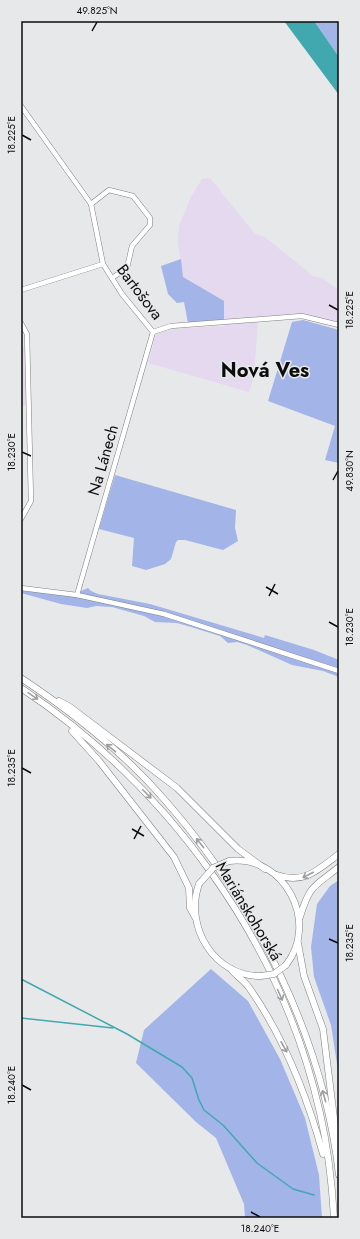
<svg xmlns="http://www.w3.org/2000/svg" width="360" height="1239" font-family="Jost,sans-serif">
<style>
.industrial{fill:#e4d9ee}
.green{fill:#a3b4e8}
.water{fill:#41a8b0}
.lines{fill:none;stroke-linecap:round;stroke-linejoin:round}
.stream{stroke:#41a8b0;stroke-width:1.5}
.minor-casing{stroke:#808081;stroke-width:5.5}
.secondary-casing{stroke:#808081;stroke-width:7}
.minor{stroke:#fff;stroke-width:4.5}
.secondary{stroke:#fff;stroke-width:6}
.secondary-bridge-casing{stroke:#808081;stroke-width:7;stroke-linecap:butt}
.secondary-bridge{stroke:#fff;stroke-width:6}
.oneway{stroke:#9e9e9e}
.ticks{fill:none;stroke:#0c0c0d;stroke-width:1.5}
.labels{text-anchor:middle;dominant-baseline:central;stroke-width:3;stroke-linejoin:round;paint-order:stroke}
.street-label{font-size:16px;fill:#0c0c0d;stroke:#e7e8e9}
.district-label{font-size:20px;font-weight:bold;fill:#0c0c0d;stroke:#e7e8e9}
.neatline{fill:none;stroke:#0c0c0d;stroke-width:1.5}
.ticks-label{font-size:10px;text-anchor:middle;fill:#0c0c0d}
</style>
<rect width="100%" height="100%" fill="#e7e8e9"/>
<g class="industrial">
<path d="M 210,178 L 255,234 L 265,237 L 313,276 L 322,278 L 339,290 L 339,326 L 303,317 L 258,320 L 254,376 L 249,392 L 148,363 L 156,334 L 171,329 L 225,326 L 224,320 L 202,289 L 183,277 L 178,243 L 179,226 L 191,197 L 202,179 Z"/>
<path d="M 21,347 L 25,347 L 26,406 L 21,406 Z"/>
</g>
<g class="green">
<path d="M 314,21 L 339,21 L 339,57 Z"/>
<path d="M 181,259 L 183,277 L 224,301 L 224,320 L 188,323 L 184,302 L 177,303 L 168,294 L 161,266 Z"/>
<path d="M 303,320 L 339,330 L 339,463 L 325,460 L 335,426 L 268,401 L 292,322 Z"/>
<path d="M 115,475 L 236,510 L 235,528 L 238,541 L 223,550 L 185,540 L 178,540 L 176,542 L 171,559 L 165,564 L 146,570 L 132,566 L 134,538 L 99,529 Z"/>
<path d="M 21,588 L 74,594 L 88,588 L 91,591 L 98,594 L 150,604 L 264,638 L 265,635 L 314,650 L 339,660 L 339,677 L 323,671 L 292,665 L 247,645 L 237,642 L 228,643 L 220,636 L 191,627 L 177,623 L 155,622 L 144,616 L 112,607 L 96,606 L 87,608 L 61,604 L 21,593 Z"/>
<path d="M 339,880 L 339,1077 L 331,1025 L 314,977 L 311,947 L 317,904 L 330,886 Z"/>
<path d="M 211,969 L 248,1001 L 280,1059 L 305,1118 L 319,1175 L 322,1218 L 245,1218 L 244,1204 L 216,1138 L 196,1122 L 136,1063 L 144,1030 Z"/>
</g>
<path class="water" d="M 284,21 L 314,21 L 339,57 L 339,95 Z"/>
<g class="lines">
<g class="stream">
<path d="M 21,979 L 127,1034 L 182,1067 L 192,1078 L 199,1100 L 204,1110 L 223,1125 L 257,1163 L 293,1189 L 314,1195"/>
<path d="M 21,1018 L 113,1028"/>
</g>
<defs>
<g id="minor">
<path d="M 21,106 L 91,204 L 103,264 L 122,294 L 153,332 L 171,326 L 302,316 L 339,325"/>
<path d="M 91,204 L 109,190 L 133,196 L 150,218 L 150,225 L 132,246 L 127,268 L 112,278"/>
<path d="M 21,290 L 103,264"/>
<path d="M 21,323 L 27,334 L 31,501 L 21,519"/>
<path d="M 21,588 L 77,595 L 164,614 L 339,671"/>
<path d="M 77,595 L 153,332"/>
</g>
<g id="secondary">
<path d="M 21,678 C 72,712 123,752 163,798 C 255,902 323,1036 339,1175"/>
<path d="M 21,688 C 168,786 281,940 320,1113 C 328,1148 332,1183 334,1218"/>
<path d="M 59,701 L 70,707 L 177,788 L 238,849 L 265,869"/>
<path d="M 72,731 L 99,761 L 174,857 L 189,888 L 190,908 L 195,917"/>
<path d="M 229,861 C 284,854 320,922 286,965"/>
<path d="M 277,875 C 304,885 319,869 339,854"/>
<path d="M 199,884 C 184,926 214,977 261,976"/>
<path d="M 300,917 C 310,884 314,887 339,867"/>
<path d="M 298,943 L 304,976 L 323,1029 L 337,1142"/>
<path d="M 231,969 C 236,976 245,981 250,989 C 285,1039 307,1096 323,1154"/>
</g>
</defs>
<use href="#minor" class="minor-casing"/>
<use href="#secondary" class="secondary-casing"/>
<use href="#minor" class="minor"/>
<use href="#secondary" class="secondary"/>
<defs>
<g id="secondary-bridge">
<path d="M 199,884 L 213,868 L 229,861"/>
<path d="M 261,976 L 274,974 L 286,965"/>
</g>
</defs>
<use href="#secondary-bridge" class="secondary-bridge-casing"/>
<use href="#secondary-bridge" class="secondary-bridge"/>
</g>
<defs><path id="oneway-shaft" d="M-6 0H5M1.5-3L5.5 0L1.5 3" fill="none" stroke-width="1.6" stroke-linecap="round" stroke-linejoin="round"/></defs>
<g class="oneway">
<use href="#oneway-shaft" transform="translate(33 696) rotate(34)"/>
<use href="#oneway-shaft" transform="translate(111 748) rotate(-140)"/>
<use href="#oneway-shaft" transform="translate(147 794) rotate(45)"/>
<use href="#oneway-shaft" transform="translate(200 843) rotate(-129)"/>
<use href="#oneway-shaft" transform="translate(308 875) rotate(153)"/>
<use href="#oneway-shaft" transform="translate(280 995) rotate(66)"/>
<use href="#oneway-shaft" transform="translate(284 1047) rotate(61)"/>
<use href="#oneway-shaft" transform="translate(324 1096) rotate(-106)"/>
</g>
<path class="ticks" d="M 92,31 L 97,22M 22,135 L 31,140M 329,305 L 338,310M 22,452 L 31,456M 333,480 L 338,471M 266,587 L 278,594M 269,596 L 275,584M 329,622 L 338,627M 22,768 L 31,773M 132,829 L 144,836M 134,839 L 141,826M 329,939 L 338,943M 22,1085 L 31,1090M 251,1212 L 260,1217"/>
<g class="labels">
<g class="street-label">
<text transform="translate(140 292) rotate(53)">Bartošova</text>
<text transform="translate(103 460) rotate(-74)">Na Lánech</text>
<text transform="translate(249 911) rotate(59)">Mariánskohorská</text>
</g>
<g class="district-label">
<text x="265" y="370">Nová Ves</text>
</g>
</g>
<rect width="360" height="1239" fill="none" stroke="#e7e8e9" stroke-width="44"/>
<rect x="22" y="22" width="316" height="1195" class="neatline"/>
<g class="ticks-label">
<text x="97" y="14">49.825°N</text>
<text transform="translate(11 135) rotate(-90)" y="4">18.225°E</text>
<text transform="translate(349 310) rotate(-90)" y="4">18.225°E</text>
<text transform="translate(11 452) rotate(-90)" y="4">18.230°E</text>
<text transform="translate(349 471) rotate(-90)" y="4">49.830°N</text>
<text transform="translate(349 627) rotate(-90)" y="4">18.230°E</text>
<text transform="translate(11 768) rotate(-90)" y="4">18.235°E</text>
<text transform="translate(349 943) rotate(-90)" y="4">18.235°E</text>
<text transform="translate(11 1085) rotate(-90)" y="4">18.240°E</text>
<text x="260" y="1232">18.240°E</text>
</g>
</svg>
